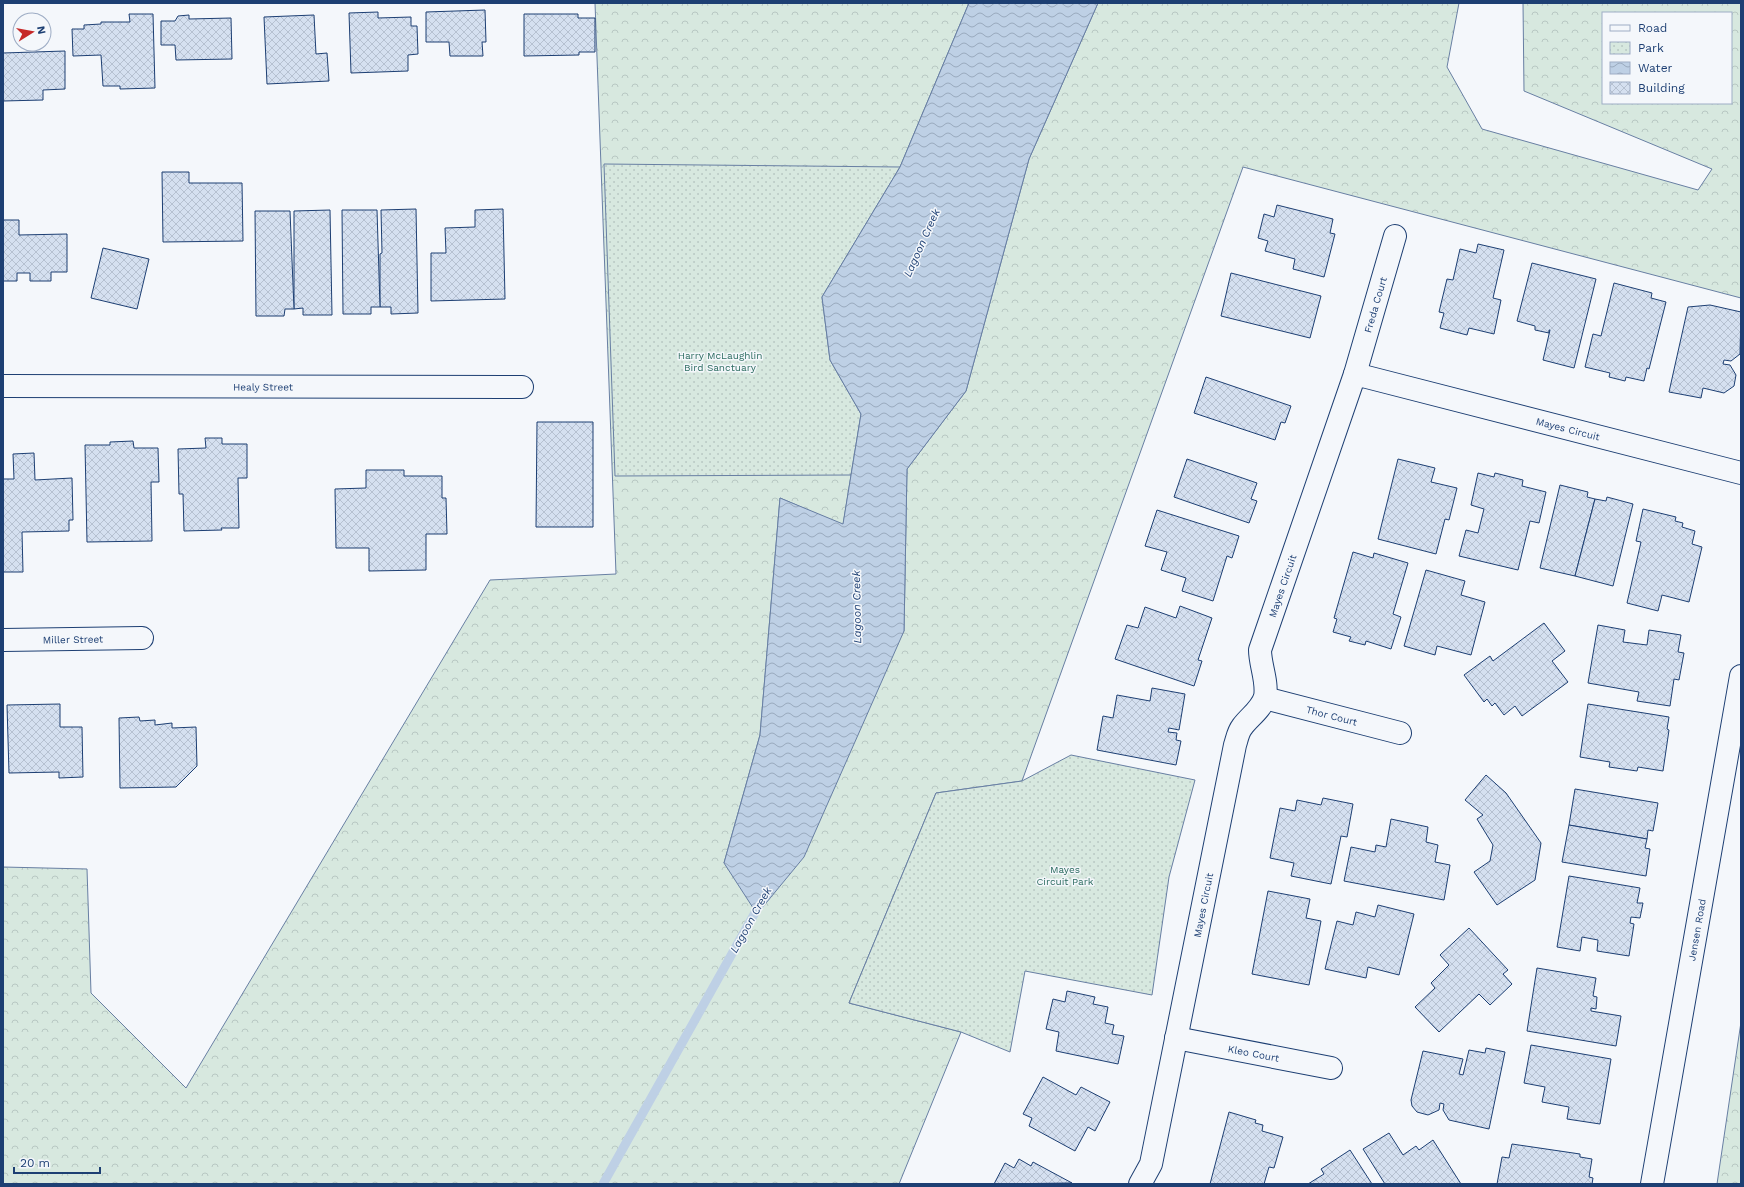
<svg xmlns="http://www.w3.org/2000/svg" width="1744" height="1187" font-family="'Work Sans',sans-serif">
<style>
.forest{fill:url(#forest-crowns);stroke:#687fa3;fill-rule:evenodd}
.park{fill:url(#park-dots);stroke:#687fa3}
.water{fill:url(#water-waves);stroke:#687fa3}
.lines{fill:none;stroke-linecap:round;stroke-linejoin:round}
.stream{stroke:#bed0e5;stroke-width:9}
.building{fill:url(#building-cross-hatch);stroke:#1d3f73}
.street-casing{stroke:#1d3f73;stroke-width:24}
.street{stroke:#f4f7fb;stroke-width:22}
.labels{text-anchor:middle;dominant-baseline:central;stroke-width:3;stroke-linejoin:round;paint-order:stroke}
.street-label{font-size:10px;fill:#1d3f73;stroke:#f4f7fb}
.park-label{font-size:10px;fill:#2c6c60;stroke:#f4f7fb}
.water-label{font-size:11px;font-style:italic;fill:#1d3f73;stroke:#f4f7fb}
</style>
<defs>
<pattern id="forest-crowns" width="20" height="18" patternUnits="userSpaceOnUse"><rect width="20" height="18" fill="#d7e8df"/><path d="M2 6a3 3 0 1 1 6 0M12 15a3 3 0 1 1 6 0" fill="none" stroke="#b8c8c3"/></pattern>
<pattern id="park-dots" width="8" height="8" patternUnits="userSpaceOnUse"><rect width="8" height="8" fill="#d7e8df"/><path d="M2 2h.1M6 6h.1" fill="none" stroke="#b8c8c3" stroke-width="1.8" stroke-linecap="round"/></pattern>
<pattern id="water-waves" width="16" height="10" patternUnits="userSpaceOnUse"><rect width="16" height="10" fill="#bed0e5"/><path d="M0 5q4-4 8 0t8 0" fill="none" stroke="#9aaabe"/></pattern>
<pattern id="building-cross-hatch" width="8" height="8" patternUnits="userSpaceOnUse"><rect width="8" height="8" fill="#d5e0f0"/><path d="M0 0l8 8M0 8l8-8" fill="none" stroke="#b6c1d1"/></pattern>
</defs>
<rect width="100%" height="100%" fill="#f4f7fb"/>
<g class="forest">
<path d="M 595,3 L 969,3 L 900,167 L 822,297 L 861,414 L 843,525 L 780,498 L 760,735 L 724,863 L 904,631 L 907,469 L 966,391 L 1029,159 L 1098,3 L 1459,3 L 1447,67 L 1482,129 L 1698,190 L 1712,169 L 1524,91 L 1523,3 L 1741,3 L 1741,298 L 1243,167 L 1022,781 L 936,793 L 849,1003 L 961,1032 L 899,1184 L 3,1184 L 3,867 L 87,869 L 91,993 L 186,1088 L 490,580 L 616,574 ZM 1603,13 L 1731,13 L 1731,103 L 1603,103 Z"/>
<path d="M 1741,1022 L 1741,1184 L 1717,1184 Z"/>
</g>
<g class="park">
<path d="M 604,164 L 900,167 L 822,297 L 830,360 L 861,414 L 851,475 L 615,476 Z"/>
<path d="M 1071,755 L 1195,780 L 1169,877 L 1152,995 L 1025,971 L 1010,1052 L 961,1032 L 849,1003 L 936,793 L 1022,781 Z"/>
</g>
<path class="water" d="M 969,3 L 1098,3 L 1029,159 L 966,391 L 907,469 L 904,631 L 804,857 L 757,914 L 724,863 L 760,735 L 780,498 L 843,524 L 861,414 L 830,360 L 822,297 L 900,167 Z"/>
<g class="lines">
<path class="stream" d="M 603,1184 L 761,902"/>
</g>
<g class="building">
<path d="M 485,10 L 486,42 L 482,42 L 483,56 L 450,56 L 449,42 L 426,42 L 426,12 Z"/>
<path d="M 378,12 L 378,18 L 411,17 L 411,26 L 417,26 L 418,54 L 408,55 L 408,71 L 351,73 L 349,13 Z"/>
<path d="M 129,14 L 153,14 L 155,88 L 120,89 L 120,86 L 103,86 L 101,55 L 73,56 L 72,29 L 84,29 L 84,25 L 101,24 L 101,22 L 130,22 Z"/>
<path d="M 524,14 L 578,14 L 578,18 L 595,18 L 595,52 L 579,52 L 579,55 L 524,56 Z"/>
<path d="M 189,15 L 189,19 L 231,18 L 232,59 L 176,60 L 175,45 L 161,45 L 161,21 L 175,21 L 178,16 Z"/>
<path d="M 314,15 L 316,54 L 327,53 L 329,81 L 267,84 L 264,17 Z"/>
<path d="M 65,51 L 65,89 L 43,90 L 43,100 L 3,101 L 3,53 Z"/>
<path d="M 162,172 L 189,172 L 189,183 L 242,183 L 243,241 L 163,242 Z"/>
<path d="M 1277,205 L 1333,219 L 1330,233 L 1335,234 L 1324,277 L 1293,269 L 1295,259 L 1265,251 L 1268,241 L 1258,238 L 1264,214 L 1274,217 Z"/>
<path d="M 416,209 L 418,313 L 391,314 L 391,307 L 380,307 L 380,254 L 382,253 L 381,210 Z"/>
<path d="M 503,209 L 505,299 L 431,301 L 431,253 L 446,253 L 445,228 L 475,227 L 475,210 Z"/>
<path d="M 330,210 L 332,315 L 303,315 L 303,308 L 294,309 L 294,211 Z"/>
<path d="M 342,210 L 377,210 L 380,307 L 371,307 L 371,314 L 343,314 Z"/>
<path d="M 255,211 L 290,211 L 294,309 L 285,309 L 284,316 L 256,316 Z"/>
<path d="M 3,220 L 19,220 L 19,235 L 67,234 L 67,272 L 51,272 L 51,281 L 30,281 L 30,273 L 17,273 L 17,281 L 3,281 Z"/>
<path d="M 1478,244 L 1504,250 L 1493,298 L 1501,300 L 1494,334 L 1469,328 L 1467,335 L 1440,328 L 1444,313 L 1439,312 L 1447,279 L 1453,280 L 1460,249 L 1476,253 Z"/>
<path d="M 103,248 L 149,259 L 137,309 L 91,298 Z"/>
<path d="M 1532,263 L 1596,279 L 1574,368 L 1543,360 L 1550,330 L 1549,330 L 1549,333 L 1535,330 L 1535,326 L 1517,321 Z"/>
<path d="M 1231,273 L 1321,296 L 1310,338 L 1221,316 Z"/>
<path d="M 1614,283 L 1652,293 L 1651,298 L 1666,302 L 1649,369 L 1647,368 L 1644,381 L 1626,377 L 1625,381 L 1609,377 L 1610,373 L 1585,367 L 1593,334 L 1601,336 Z"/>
<path d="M 1710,305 L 1741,312 L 1740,354 L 1731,361 L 1724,360 L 1723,364 L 1730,365 L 1736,375 L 1734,386 L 1724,393 L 1703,388 L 1701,398 L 1669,392 L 1688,307 Z"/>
<path d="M 1206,377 L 1291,406 L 1285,423 L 1281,422 L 1275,440 L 1194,413 Z"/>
<path d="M 537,422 L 593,422 L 593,527 L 536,527 Z"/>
<path d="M 205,438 L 222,438 L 222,444 L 247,444 L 247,478 L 238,478 L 239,528 L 221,528 L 222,530 L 184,531 L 183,494 L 179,494 L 178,449 L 206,448 Z"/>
<path d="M 133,441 L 134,448 L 158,448 L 159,482 L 151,482 L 152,541 L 87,542 L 85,445 L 110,445 L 110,442 Z"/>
<path d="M 34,453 L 35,480 L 72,478 L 73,520 L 69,520 L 69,531 L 22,532 L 23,572 L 3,572 L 3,479 L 14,479 L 13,454 Z"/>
<path d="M 1187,459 L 1257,483 L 1251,499 L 1257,501 L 1249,523 L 1174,497 Z"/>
<path d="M 1398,459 L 1435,468 L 1431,482 L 1457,488 L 1449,520 L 1445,519 L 1436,554 L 1378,539 Z"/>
<path d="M 366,470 L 404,470 L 404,476 L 442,476 L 442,498 L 446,498 L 447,534 L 426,534 L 426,570 L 369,571 L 369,548 L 336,548 L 335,489 L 366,488 Z"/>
<path d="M 1478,473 L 1494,477 L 1495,473 L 1523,480 L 1522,486 L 1546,492 L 1539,523 L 1530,521 L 1518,570 L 1459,556 L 1466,530 L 1478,533 L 1484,509 L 1471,505 Z"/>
<path d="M 1560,485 L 1588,492 L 1587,497 L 1595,499 L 1575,576 L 1540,568 Z"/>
<path d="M 1607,497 L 1633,504 L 1613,586 L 1575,576 L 1595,499 L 1606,501 Z"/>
<path d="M 1643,509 L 1676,517 L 1675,521 L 1683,523 L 1682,527 L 1695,531 L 1692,544 L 1702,547 L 1689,602 L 1662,595 L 1658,611 L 1627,603 L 1641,542 L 1636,541 Z"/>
<path d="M 1157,510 L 1239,536 L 1232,558 L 1227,556 L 1213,601 L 1182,591 L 1186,578 L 1161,570 L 1167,552 L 1145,546 Z"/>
<path d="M 1353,552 L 1373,558 L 1374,553 L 1408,563 L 1393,614 L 1401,617 L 1391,649 L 1366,641 L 1365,645 L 1349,641 L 1351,637 L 1333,632 L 1337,619 L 1334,618 Z"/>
<path d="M 1426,570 L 1465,581 L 1461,595 L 1485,602 L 1471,655 L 1437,646 L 1435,655 L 1404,646 Z"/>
<path d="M 1180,606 L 1212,618 L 1198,660 L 1202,661 L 1194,686 L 1115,659 L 1127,625 L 1138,628 L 1145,607 L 1176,618 Z"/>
<path d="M 1544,623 L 1565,651 L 1552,661 L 1568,682 L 1522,716 L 1515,706 L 1504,715 L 1495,703 L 1492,706 L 1487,699 L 1484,702 L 1464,675 L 1490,656 L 1493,661 Z"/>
<path d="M 1598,625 L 1625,630 L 1623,642 L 1647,645 L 1649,630 L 1681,635 L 1678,652 L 1684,653 L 1679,680 L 1674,679 L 1670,706 L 1637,701 L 1639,692 L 1588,683 Z"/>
<path d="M 1152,688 L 1185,694 L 1179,730 L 1169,728 L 1168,732 L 1177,733 L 1176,740 L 1181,741 L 1176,765 L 1097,750 L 1103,716 L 1113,718 L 1117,695 L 1150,701 Z"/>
<path d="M 60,704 L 60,727 L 82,727 L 83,777 L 59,778 L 59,772 L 9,773 L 7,705 Z"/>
<path d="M 1588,704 L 1669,717 L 1667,729 L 1669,730 L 1663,771 L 1638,767 L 1637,771 L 1609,767 L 1610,762 L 1580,757 Z"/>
<path d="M 139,717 L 140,721 L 155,720 L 155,725 L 172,723 L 172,728 L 196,727 L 197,766 L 176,787 L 120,788 L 119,718 Z"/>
<path d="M 1486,775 L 1506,793 L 1541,843 L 1535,880 L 1497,905 L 1474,872 L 1490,861 L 1493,845 L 1477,819 L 1483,815 L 1465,800 Z"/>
<path d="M 1575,789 L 1658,803 L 1653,831 L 1648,830 L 1647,839 L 1569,825 Z"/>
<path d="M 1323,798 L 1353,804 L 1347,837 L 1341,836 L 1331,884 L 1291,876 L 1294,863 L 1270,858 L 1280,808 L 1295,811 L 1297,800 L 1321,805 Z"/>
<path d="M 1391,819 L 1428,827 L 1426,842 L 1438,845 L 1435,862 L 1450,865 L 1444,900 L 1344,881 L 1351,847 L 1375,852 L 1376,845 L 1386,847 Z"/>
<path d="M 1569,825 L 1647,839 L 1645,848 L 1650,849 L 1646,876 L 1562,862 Z"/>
<path d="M 1569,876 L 1640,888 L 1637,903 L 1643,903 L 1640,918 L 1631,917 L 1630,923 L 1634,924 L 1629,956 L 1597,951 L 1598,940 L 1582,937 L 1580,951 L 1557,947 Z"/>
<path d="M 1268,891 L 1310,899 L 1306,918 L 1321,921 L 1309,985 L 1252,974 Z"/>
<path d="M 1378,905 L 1414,914 L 1399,975 L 1368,967 L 1366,978 L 1325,969 L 1337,921 L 1353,925 L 1356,912 L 1375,917 Z"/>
<path d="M 1469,928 L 1508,970 L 1503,974 L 1512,984 L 1490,1005 L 1479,994 L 1439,1032 L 1415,1007 L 1435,988 L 1431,983 L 1449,965 L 1440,955 Z"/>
<path d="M 1537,968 L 1596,978 L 1593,996 L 1597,997 L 1596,1009 L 1591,1008 L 1591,1011 L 1621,1016 L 1616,1046 L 1527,1031 Z"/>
<path d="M 1067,991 L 1095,997 L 1093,1004 L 1108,1007 L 1105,1023 L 1114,1025 L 1112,1034 L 1124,1036 L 1118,1064 L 1056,1051 L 1059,1032 L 1046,1029 L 1053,999 L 1065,1002 Z"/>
<path d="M 1531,1045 L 1611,1059 L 1600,1124 L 1567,1119 L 1569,1107 L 1542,1102 L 1545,1087 L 1524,1083 Z"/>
<path d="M 1486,1048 L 1505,1052 L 1489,1129 L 1449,1120 L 1443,1110 L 1444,1104 L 1440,1103 L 1439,1110 L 1428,1115 L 1417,1112 L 1412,1106 L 1411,1100 L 1423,1051 L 1463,1059 L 1459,1074 L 1463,1075 L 1469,1050 L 1485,1053 Z"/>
<path d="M 1043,1077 L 1076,1095 L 1081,1087 L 1110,1102 L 1095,1131 L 1088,1127 L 1075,1151 L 1029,1126 L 1032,1118 L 1023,1114 Z"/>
<path d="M 1229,1112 L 1256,1120 L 1255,1123 L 1263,1125 L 1262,1131 L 1283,1137 L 1274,1168 L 1269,1167 L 1264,1184 L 1210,1184 Z"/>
<path d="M 1389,1133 L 1403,1155 L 1416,1146 L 1419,1150 L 1433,1140 L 1461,1184 L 1385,1184 L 1363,1149 Z"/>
<path d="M 1512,1144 L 1580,1154 L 1580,1157 L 1592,1159 L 1589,1177 L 1593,1178 L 1592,1184 L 1497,1184 L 1502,1157 L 1509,1158 Z"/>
<path d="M 1350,1150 L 1372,1184 L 1308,1184 L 1324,1174 L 1321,1169 Z"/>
<path d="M 1019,1159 L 1031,1166 L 1033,1162 L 1072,1183 L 994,1184 L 1005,1163 L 1014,1168 Z"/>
</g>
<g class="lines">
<defs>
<g id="street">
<path id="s1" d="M 1355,374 L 1395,236"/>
<path id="s2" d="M 3,386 L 522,387"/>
<path id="s3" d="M 3,640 L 142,638"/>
<path id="s4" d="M 1265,698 L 1400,733"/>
<path id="s5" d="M 1176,1038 L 1331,1068"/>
<path id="s6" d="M 1140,1184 L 1151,1164 L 1235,745 C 1237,739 1238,732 1242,727 C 1249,717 1261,710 1265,697 C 1268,682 1260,665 1260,650 L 1355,374 L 1741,473"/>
<path id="s7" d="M 1652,1184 L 1741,676"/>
</g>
</defs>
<use href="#street" class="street-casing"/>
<use href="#street" class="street"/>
</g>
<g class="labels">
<g class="street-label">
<text stroke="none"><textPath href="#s1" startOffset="72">Freda Court</textPath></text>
<text stroke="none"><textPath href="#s2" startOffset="260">Healy Street</textPath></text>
<text stroke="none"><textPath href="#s6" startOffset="1067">Mayes Circuit</textPath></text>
<text stroke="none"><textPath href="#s6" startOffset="623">Mayes Circuit</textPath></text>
<text stroke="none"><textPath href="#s3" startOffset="70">Miller Street</textPath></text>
<text stroke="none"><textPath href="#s4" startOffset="69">Thor Court</textPath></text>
<text stroke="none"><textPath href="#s6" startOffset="287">Mayes Circuit</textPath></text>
<text stroke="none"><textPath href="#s7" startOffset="258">Jensen Road</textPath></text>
<text stroke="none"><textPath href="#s5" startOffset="79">Kleo Court</textPath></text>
</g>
<g class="park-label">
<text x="720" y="355">Harry McLaughlin<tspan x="720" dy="12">Bird Sanctuary</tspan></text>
<text x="1065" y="869">Mayes<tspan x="1065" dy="12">Circuit Park</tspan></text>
</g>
<g class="water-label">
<text transform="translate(922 243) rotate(-66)">Lagoon Creek</text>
<text transform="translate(857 607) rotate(-91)">Lagoon Creek</text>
<text transform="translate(751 920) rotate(-61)">Lagoon Creek</text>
</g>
</g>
<rect width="1744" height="1187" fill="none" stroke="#1d3f73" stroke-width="8"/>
<rect x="1602" y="12" width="130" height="92" fill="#f4f7fb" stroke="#9eadc5"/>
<rect x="1610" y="25" width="20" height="6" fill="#f4f7fb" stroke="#9eadc5"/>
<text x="1638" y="32" font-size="12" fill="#1d3f73">Road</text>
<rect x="1610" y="42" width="20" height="12" fill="url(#park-dots)" stroke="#9eadc5"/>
<text x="1638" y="52" font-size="12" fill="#1d3f73">Park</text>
<rect x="1610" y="62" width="20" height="12" fill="url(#water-waves)" stroke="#9eadc5"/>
<text x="1638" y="72" font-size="12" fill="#1d3f73">Water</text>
<rect x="1610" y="82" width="20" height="12" fill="url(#building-cross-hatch)" stroke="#9eadc5"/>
<text x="1638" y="92" font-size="12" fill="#1d3f73">Building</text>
<g transform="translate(32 32) rotate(79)"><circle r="19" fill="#f4f7fb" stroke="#9eadc5"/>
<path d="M0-3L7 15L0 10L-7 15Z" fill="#c62828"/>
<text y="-6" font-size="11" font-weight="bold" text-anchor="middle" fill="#1d3f73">N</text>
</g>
<path d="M14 1167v6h86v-6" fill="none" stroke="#1d3f73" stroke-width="2"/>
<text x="20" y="1167" font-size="12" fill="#1d3f73" stroke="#f4f7fb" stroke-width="3" paint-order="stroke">20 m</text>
</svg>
